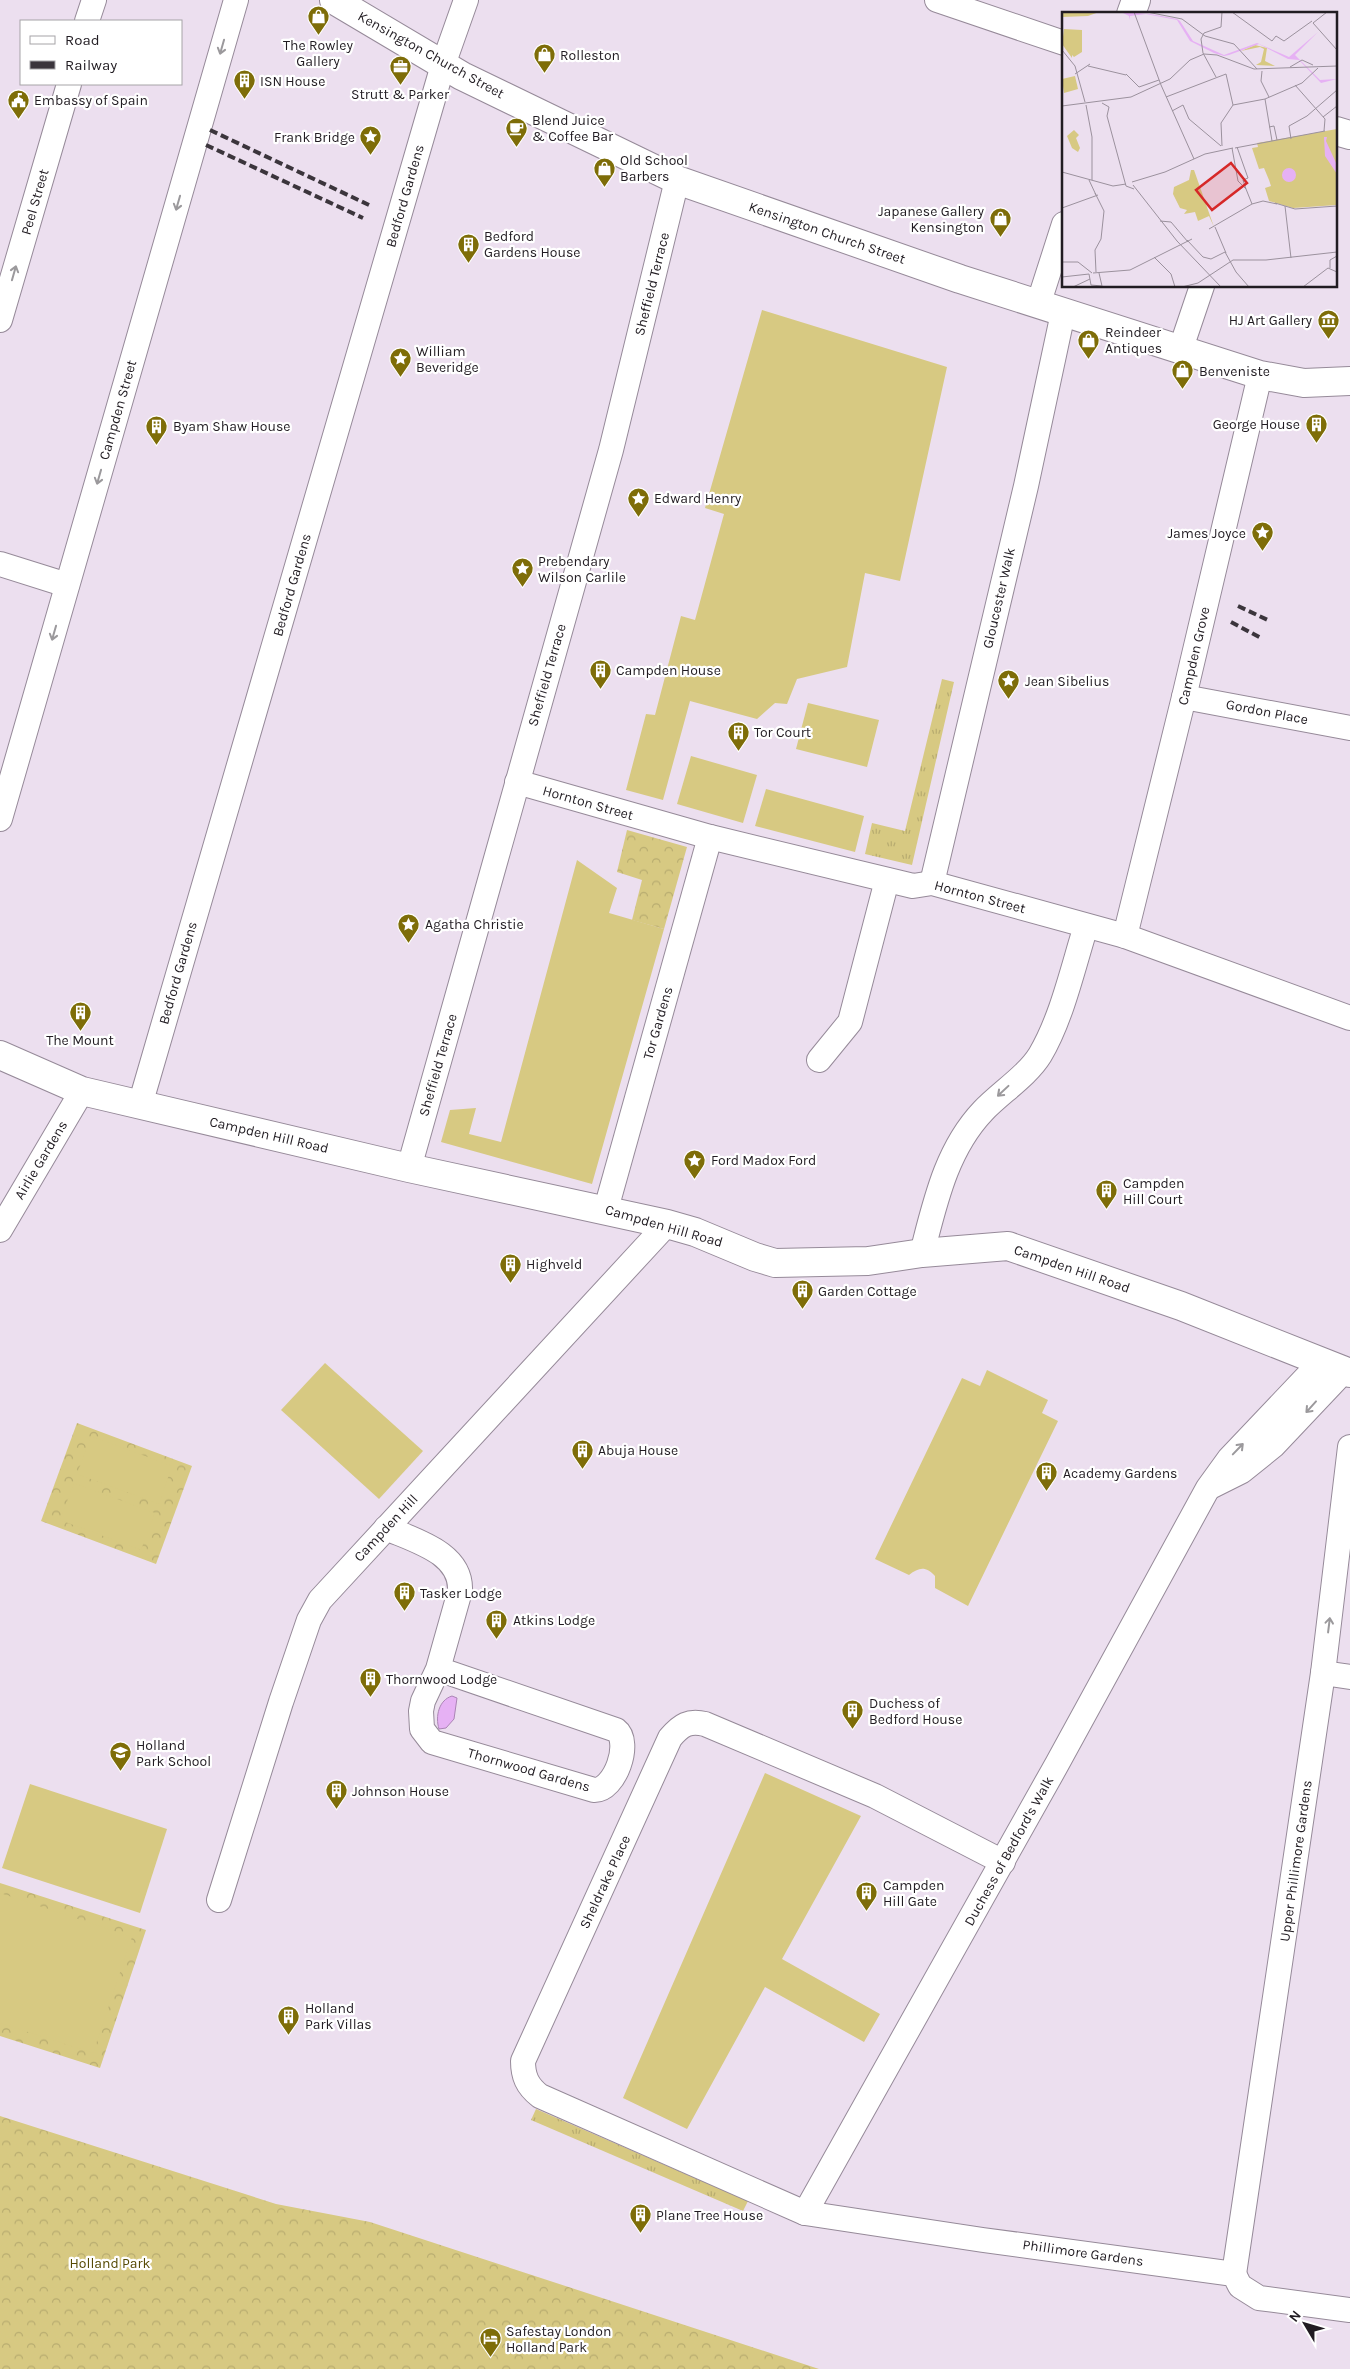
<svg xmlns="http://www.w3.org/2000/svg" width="1350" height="2369" font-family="Karla,sans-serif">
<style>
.grass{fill:url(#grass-tufts)}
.forest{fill:url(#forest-crowns)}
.garden{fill:#d7c982}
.water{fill:#e6b1f4;stroke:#ab84b5}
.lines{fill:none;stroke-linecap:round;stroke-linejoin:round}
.street-casing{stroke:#968a99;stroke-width:26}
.secondary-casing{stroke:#968a99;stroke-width:30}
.primary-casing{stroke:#968a99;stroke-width:30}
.street{stroke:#fff;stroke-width:24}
.secondary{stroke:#fff;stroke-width:28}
.primary{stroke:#fff;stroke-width:28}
.rail{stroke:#3b353c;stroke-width:4;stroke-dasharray:8 4;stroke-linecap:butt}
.oneway{stroke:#9b999c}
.labels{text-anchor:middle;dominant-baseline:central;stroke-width:4.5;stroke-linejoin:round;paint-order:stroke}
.poi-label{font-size:14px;fill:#211c22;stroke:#fff;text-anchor:start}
.street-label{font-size:14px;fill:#211c22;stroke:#fff}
.park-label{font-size:14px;fill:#574a04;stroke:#fff}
.inset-road{fill:none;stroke:#9b919d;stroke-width:1}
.view{fill:#d62828;fill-opacity:0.15;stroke:#d62828;stroke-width:2.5}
.inset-edge{fill:none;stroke:#211c22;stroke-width:2.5}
</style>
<defs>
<pattern id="grass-tufts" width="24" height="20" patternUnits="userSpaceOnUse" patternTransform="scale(1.25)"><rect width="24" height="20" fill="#d7c982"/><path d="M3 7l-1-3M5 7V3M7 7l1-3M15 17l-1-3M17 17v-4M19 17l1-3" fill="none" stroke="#b8ac70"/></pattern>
<pattern id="forest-crowns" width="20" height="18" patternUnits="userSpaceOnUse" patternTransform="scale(1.25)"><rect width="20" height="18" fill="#d7c982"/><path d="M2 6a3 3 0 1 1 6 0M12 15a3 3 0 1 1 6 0" fill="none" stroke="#b8ac70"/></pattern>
</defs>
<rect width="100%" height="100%" fill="#ecdfef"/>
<g class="grass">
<path d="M 942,679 L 954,682 L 912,865 L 865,854 L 872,823 L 905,831 Z"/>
<path d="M 536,2109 L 748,2201 L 743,2211 L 531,2120 Z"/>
</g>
<g class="forest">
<path d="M 627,830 L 687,847 L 664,929 L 632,920 L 642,880 L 617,872 Z"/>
<path d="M 77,1423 L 192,1466 L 156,1564 L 41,1521 Z"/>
<path d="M 0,1883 L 146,1930 L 100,2068 L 0,2036 Z"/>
<path d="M 0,2116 L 276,2204 L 370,2222 L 819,2369 L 0,2369 Z"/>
</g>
<g class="garden">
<path d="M 762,310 L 947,367 L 900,581 L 865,573 L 847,667 L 797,679 L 787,704 L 775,703 L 757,719 L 690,701 L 663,800 L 626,790 L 646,714 L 655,715 L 681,616 L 695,620 L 724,514 L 705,508 Z"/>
<path d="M 808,703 L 879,720 L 867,767 L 796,749 Z"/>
<path d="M 691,756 L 757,775 L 743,823 L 677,804 Z"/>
<path d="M 766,789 L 864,816 L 855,852 L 755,826 Z"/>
<path d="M 577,860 L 617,888 L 609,913 L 664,929 L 592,1184 L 441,1142 L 450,1110 L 476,1108 L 469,1134 L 501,1142 Z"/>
<path d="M 325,1363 L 423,1451 L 379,1499 L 281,1410 Z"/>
<path d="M 987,1370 L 1048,1400 L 1042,1413 L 1058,1421 L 968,1606 L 935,1588 L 935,1576 C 926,1566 919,1567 909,1575 L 875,1559 L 962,1378 L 980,1386 Z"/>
<path d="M 91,1436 L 172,1466 L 159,1504 L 77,1474 Z"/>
<path d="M 74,1483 L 155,1513 L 141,1550 L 60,1520 Z"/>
<path d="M 765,1773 L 861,1816 L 782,1959 L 880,2014 L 864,2042 L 765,1987 L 687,2129 L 623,2098 Z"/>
<path d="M 30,1784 L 167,1829 L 140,1913 L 2,1868 Z"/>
<path d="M 0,1893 L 132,1937 L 93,2053 L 0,2023 Z"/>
</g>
<path class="water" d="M 452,1696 L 457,1698 L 454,1719 L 446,1728 L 439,1729 C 435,1716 439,1700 452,1696 Z"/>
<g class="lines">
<defs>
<g id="street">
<path d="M 937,0 L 1064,43"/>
<path d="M 87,21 L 94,0"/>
<path d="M 1038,305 L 1064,224"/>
<path d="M 0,320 L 69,84"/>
<path d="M 1180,351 L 1202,286"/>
<path d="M 0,564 L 67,585"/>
<path d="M 1184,697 L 1350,728"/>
<path d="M 517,782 L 710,837 L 913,886 L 932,883 L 1125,936 L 1350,1018"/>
<path d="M 0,819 L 236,0"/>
<path d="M 932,883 L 1026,486 L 1063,313"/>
<path d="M 1125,936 L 1184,697 L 1260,375"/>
<path d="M 819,1060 L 850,1022 L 887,880"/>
<path d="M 140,1105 L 443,65 L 466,0"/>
<path d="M 409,1168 L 611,450 L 677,180"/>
<path d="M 606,1209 L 710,837"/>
<path d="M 0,1230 L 82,1091"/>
<path d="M 922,1253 C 935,1203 946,1150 983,1111 C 1000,1093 1027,1076 1040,1055 C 1062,1018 1073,967 1086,926"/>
<path d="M 1210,1487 L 1242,1471 L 1273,1446 L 1344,1371"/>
<path d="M 386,1528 C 416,1541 462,1553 460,1591 L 438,1669 L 423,1701 L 421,1711 L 422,1729 L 432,1742 L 594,1790 C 615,1791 632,1742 616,1730 L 438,1669"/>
<path d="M 1323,1673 L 1350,1677"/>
<path d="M 1003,1862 L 875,1796 L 705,1724 C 689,1720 681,1725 670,1738 L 523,2061 C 523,2076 527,2086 540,2096 L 805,2213 L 983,2240 L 1234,2274 L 1240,2286 L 1259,2298 L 1350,2310"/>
<path d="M 219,1900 L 281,1702 L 309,1620 L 320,1600 L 667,1224"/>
<path d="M 805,2213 L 1057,1764 L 1208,1488 L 1229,1459 L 1321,1362"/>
<path d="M 1234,2274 L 1323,1673 L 1350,1447"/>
</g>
<g id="secondary">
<path d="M 1131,14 L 1136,0"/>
<path d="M 1336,131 L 1350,135"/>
<path d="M 0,1055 L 82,1091 L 409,1168 L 667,1224 L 695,1232 L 755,1257 L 775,1263 L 868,1261 L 922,1253 L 1008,1246 L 1181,1306 L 1350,1373"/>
</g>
<path id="primary" d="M 334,0 L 462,76 L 677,180 L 960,279 L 1260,375 L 1304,383 L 1350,381"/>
</defs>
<use href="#street" class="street-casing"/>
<use href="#secondary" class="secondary-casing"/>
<use href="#primary" class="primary-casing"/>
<use href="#street" class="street"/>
<use href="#secondary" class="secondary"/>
<use href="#primary" class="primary"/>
<g class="rail">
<path d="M 210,130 L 369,205"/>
<path d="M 206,145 L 363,218"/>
<path d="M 1238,606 L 1270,621"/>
<path d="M 1231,622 L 1261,638"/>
</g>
</g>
<defs><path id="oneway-shaft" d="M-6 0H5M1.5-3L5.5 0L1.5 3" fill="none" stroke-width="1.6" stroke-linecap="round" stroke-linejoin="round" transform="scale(1.25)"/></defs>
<g class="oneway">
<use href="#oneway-shaft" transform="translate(222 47) rotate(106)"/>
<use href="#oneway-shaft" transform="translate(178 203) rotate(106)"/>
<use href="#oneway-shaft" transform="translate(14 273) rotate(-74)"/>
<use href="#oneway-shaft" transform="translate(99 477) rotate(106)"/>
<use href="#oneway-shaft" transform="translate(54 633) rotate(106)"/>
<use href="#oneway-shaft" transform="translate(1003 1091) rotate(137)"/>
<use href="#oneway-shaft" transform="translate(1311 1407) rotate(132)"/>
<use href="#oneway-shaft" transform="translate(1238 1449) rotate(-46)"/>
<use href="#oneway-shaft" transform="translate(1329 1625) rotate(-83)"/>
</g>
<defs>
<symbol id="shop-pin" viewBox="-11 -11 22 30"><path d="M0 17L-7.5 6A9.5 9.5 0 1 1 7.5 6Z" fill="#7e6d08" stroke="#fff"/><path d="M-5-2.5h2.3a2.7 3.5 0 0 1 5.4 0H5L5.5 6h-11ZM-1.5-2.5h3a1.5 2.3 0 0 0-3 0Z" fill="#fff"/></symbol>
<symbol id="office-pin" viewBox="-11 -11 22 30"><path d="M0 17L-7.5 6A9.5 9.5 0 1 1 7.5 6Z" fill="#7e6d08" stroke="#fff"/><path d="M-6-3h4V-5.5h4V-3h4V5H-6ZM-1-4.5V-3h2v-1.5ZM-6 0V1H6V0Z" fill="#fff"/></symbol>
<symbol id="building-pin" viewBox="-11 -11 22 30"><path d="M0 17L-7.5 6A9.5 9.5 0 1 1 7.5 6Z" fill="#7e6d08" stroke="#fff"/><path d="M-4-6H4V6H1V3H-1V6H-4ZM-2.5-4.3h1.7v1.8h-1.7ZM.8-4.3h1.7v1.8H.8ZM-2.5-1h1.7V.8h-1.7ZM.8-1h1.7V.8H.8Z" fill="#fff"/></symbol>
<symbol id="civic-pin" viewBox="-11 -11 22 30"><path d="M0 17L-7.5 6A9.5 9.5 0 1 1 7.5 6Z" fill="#7e6d08" stroke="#fff"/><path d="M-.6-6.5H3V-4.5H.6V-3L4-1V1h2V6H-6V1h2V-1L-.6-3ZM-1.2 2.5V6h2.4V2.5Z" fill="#fff"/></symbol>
<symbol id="cafe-pin" viewBox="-11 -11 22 30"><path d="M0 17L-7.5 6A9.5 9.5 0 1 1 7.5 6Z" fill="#7e6d08" stroke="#fff"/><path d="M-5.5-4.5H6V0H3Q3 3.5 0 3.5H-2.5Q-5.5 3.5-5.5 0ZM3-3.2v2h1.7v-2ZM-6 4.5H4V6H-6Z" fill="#fff"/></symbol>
<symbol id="sight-pin" viewBox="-11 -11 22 30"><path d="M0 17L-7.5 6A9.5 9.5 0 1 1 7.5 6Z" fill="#7e6d08" stroke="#fff"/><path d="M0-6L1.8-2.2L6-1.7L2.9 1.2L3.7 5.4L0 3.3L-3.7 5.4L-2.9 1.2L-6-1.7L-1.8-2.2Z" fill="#fff"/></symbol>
<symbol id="museum-pin" viewBox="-11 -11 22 30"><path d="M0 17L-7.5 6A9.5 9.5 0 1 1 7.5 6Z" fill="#7e6d08" stroke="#fff"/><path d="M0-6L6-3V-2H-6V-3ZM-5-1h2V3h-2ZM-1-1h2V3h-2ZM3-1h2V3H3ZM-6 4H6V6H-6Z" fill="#fff"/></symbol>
<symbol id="school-pin" viewBox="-11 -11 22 30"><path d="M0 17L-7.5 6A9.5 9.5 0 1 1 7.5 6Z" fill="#7e6d08" stroke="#fff"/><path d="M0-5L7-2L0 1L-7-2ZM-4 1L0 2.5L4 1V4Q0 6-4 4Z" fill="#fff"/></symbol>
<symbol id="hotel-pin" viewBox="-11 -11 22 30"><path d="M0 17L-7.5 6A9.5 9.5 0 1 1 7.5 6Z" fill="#7e6d08" stroke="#fff"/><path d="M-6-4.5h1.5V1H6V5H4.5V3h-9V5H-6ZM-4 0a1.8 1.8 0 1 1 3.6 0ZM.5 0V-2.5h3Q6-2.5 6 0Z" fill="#fff"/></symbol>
</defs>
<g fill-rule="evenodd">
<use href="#shop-pin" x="306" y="4" width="25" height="34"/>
<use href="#shop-pin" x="532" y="42" width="25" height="34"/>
<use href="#office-pin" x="388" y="54" width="25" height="34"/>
<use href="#building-pin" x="232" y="68" width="25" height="34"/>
<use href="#civic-pin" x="6" y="88" width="25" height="34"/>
<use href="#cafe-pin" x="504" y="116" width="25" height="34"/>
<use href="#sight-pin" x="358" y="124" width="25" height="34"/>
<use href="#shop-pin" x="592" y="156" width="25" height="34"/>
<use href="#shop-pin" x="988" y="206" width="25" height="34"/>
<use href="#building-pin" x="456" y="232" width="25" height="34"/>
<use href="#museum-pin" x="1316" y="308" width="25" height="34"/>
<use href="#shop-pin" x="1076" y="328" width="25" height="34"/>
<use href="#sight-pin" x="388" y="346" width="25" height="34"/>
<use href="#shop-pin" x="1170" y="358" width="25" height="34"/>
<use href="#building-pin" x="1304" y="412" width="25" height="34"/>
<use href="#building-pin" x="144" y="414" width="25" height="34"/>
<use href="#sight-pin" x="626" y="486" width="25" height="34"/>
<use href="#sight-pin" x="1250" y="520" width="25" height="34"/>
<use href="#sight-pin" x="510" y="556" width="25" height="34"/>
<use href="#building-pin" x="588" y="658" width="25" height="34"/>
<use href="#sight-pin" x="996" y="668" width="25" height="34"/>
<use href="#building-pin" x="726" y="720" width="25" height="34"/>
<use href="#sight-pin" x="396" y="912" width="25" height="34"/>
<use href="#building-pin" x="68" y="1000" width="25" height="34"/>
<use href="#sight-pin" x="682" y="1148" width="25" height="34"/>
<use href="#building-pin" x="1094" y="1178" width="25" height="34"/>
<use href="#building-pin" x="498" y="1252" width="25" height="34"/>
<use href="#building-pin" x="790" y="1278" width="25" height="34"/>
<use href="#building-pin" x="570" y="1438" width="25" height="34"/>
<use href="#building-pin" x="1034" y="1460" width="25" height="34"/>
<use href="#building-pin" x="392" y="1580" width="25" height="34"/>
<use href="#building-pin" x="484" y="1608" width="25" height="34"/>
<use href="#building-pin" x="358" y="1666" width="25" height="34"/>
<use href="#building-pin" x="840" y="1698" width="25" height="34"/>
<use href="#school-pin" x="108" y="1740" width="25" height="34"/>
<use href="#building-pin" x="324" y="1778" width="25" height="34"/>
<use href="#building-pin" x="854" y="1880" width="25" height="34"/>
<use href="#building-pin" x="276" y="2004" width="25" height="34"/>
<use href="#building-pin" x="628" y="2202" width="25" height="34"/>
<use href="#hotel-pin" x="478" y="2326" width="25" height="34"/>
</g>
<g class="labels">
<g class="poi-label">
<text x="318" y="45" text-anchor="middle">The Rowley<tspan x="318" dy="16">Gallery</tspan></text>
<text x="560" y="55">Rolleston</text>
<text x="260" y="81">ISN House</text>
<text x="400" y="94" text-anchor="middle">Strutt &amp; Parker</text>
<text x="34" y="100">Embassy of Spain</text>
<text x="532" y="120">Blend Juice<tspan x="532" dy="16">&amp; Coffee Bar</tspan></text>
<text x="355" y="137" text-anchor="end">Frank Bridge</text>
<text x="620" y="160">Old School<tspan x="620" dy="16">Barbers</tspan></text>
<text x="984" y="211" text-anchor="end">Japanese Gallery<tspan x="984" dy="16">Kensington</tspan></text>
<text x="484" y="236">Bedford<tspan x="484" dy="16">Gardens House</tspan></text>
<text x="1312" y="320" text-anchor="end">HJ Art Gallery</text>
<text x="1105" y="332">Reindeer<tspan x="1105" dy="16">Antiques</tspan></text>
<text x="416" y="351">William<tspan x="416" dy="16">Beveridge</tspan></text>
<text x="1199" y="371">Benveniste</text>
<text x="1300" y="424" text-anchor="end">George House</text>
<text x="173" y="426">Byam Shaw House</text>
<text x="654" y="498">Edward Henry</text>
<text x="1246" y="533" text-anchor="end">James Joyce</text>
<text x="538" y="561">Prebendary<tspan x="538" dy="16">Wilson Carlile</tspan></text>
<text x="616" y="670">Campden House</text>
<text x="1025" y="681">Jean Sibelius</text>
<text x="754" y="732">Tor Court</text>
<text x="425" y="924">Agatha Christie</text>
<text x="80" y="1040" text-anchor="middle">The Mount</text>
<text x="711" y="1160">Ford Madox Ford</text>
<text x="1123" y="1183">Campden<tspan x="1123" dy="16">Hill Court</tspan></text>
<text x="526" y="1264">Highveld</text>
<text x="818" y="1291">Garden Cottage</text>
<text x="598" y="1450">Abuja House</text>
<text x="1063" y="1473">Academy Gardens</text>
<text x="420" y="1593">Tasker Lodge</text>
<text x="513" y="1620">Atkins Lodge</text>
<text x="386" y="1679">Thornwood Lodge</text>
<text x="869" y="1703">Duchess of<tspan x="869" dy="16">Bedford House</tspan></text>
<text x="136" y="1745">Holland<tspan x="136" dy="16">Park School</tspan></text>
<text x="352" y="1791">Johnson House</text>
<text x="883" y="1885">Campden<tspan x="883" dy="16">Hill Gate</tspan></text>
<text x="305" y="2008">Holland<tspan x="305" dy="16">Park Villas</tspan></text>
<text x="656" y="2215">Plane Tree House</text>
<text x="506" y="2331">Safestay London<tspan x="506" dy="16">Holland Park</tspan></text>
</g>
<g class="street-label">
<text transform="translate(431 55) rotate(29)">Kensington Church Street</text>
<text transform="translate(405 196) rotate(-74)">Bedford Gardens</text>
<text transform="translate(35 202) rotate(-74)">Peel Street</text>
<text transform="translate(827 233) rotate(19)">Kensington Church Street</text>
<text transform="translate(652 284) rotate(-76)">Sheffield Terrace</text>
<text transform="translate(118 410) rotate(-74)">Campden Street</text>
<text transform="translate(292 585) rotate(-74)">Bedford Gardens</text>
<text transform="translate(999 598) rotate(-77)">Gloucester Walk</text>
<text transform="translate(1194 656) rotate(-77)">Campden Grove</text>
<text transform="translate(547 675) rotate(-74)">Sheffield Terrace</text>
<text transform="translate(1267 712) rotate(11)">Gordon Place</text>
<text transform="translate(588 803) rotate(16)">Hornton Street</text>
<text transform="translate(980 897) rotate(15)">Hornton Street</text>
<text transform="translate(178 973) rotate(-74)">Bedford Gardens</text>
<text transform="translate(658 1023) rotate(-74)">Tor Gardens</text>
<text transform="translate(438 1065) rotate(-74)">Sheffield Terrace</text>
<text transform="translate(269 1135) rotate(13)">Campden Hill Road</text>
<text transform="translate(41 1160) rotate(-59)">Airlie Gardens</text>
<text transform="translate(664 1226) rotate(16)">Campden Hill Road</text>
<text transform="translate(1072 1269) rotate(19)">Campden Hill Road</text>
<text transform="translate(386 1528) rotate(-47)">Campden Hill</text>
<text transform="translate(529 1770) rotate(16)">Thornwood Gardens</text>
<text transform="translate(1009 1851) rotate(-61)">Duchess of Bedford's Walk</text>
<text transform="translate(1296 1861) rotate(-82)">Upper Phillimore Gardens</text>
<text transform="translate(605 1882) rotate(-65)">Sheldrake Place</text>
<text transform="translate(1083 2253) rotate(8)">Phillimore Gardens</text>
</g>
<g class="park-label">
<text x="110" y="2263">Holland Park</text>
</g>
</g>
<g transform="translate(1062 12)">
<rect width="275" height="275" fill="#ecdfef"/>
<path d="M 2,17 L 20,18 L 20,40 L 12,45 L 10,43 L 10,46 L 0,32 ZM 193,33 L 205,36 L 203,49 L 213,54 L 194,53 L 199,50 L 202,37 L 198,35 L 179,39 ZM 13,64 L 16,77 L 2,81 L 0,67 ZM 275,117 L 275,193 L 231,196 L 207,189 L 203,176 L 209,174 L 207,168 L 202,156 L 197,157 L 190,136 L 196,135 L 195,131 ZM 12,118 L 17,123 L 14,126 L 18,136 L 16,140 L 10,136 L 5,124 ZM 129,158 L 132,158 L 152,215 L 147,204 L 136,209 L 133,200 L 122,202 L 125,198 L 118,196 L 111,182 L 112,175 L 127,168 Z" fill="#d7c982"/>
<path d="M 0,0 L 37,0 L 26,4 L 0,5 Z" fill="#d7c982"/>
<path d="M 59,0 L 88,2 L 115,7 L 118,9 L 131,29 L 162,43 L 195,31 L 227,45 L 256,20 L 233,43 L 258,68 L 275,67 L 259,71 L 237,48 L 226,47 L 197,32 L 167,43 L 162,44 L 152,41 L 128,29 L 115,8 L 84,2 L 68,4 L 67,8 L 67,4 ZM 262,125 L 265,125 L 264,129 L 275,153 L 275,162 L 263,144 ZM220 163a7 7 0 1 1 14 0a7 7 0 1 1-14 0Z" fill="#e6b1f4"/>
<path class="inset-road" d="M 72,0 L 99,73 L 132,147M 85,0 L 120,7 L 143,24 L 172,32 L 195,57M 170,0 L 210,29 L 214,24 L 222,29M 265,0 L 251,11 L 275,38M 222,29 L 250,9M 0,38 L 13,54 L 23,90M 26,54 L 64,63M 228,55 L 240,48 L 251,53M 200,59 L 199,69 L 207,85M 13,62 L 28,52M 64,62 L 77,75 L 97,68M 154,65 L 141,41 L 139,27 L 142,21 L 159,15 L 160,0M 233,73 L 263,107 L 262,119M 104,85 L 164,62 L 171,93M 203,87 L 210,129M 40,91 L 47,95 L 45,104 L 64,174 L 72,177M 24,93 L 30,125 L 30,168M 171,93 L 203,87 L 240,71 L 256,56M 0,94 L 69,85 L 108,67 L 128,48 L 142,42 L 155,43 L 192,57 L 275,54M 110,99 L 121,93 L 127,107 L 159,134M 261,105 L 275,94M 207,115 L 212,114 L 215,128M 229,127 L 227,114 L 245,104 L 275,78M 160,134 L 159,111 L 171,93M 175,135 L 186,166 L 181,168 L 184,177M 170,136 L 176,169 L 184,177 L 190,192M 173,136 L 263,119M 0,160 L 51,174 L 64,172M 27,168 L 34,183M 70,170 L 103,160 L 143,142 L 171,136M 71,173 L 115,229 L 159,275M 33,181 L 42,199 L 39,227 L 33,238 L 34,260M 213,191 L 233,197 L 275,194M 223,194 L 229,246M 0,196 L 36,183M 98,209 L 109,210 L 126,230M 153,215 L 164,241M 147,217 L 190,192 L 201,189 L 215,192M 125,228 L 141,245 L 149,247 L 163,240 L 174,260 L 187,275M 92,245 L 109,262 L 113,275M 0,250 L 16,250 L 30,261M 268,256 L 268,248 L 275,244M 31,261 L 68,258 L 130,227M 0,265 L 27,262 L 29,273 L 40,274 L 37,261M 11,275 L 28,267M 19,275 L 58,275M 120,275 L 136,271 L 171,248 L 204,248 L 275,240M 241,275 L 266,256 L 275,260"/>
<path class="view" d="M 169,151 L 185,171 L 150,198 L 134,178 Z"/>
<rect width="275" height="275" class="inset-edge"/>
</g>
<rect x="20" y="20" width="162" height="65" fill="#ffffff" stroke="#a6a4a7"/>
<rect x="30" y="36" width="25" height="8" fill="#ffffff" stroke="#a6a4a7"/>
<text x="65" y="45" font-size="15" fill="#211c22">Road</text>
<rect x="30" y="61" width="25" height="8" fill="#3b353c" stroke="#a6a4a7"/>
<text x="65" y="70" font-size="15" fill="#211c22">Railway</text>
<g transform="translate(1305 2324) rotate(308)" stroke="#ffffff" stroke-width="4" paint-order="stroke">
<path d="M0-4L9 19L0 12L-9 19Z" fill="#211c22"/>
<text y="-8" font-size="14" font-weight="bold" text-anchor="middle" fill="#211c22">N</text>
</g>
</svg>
